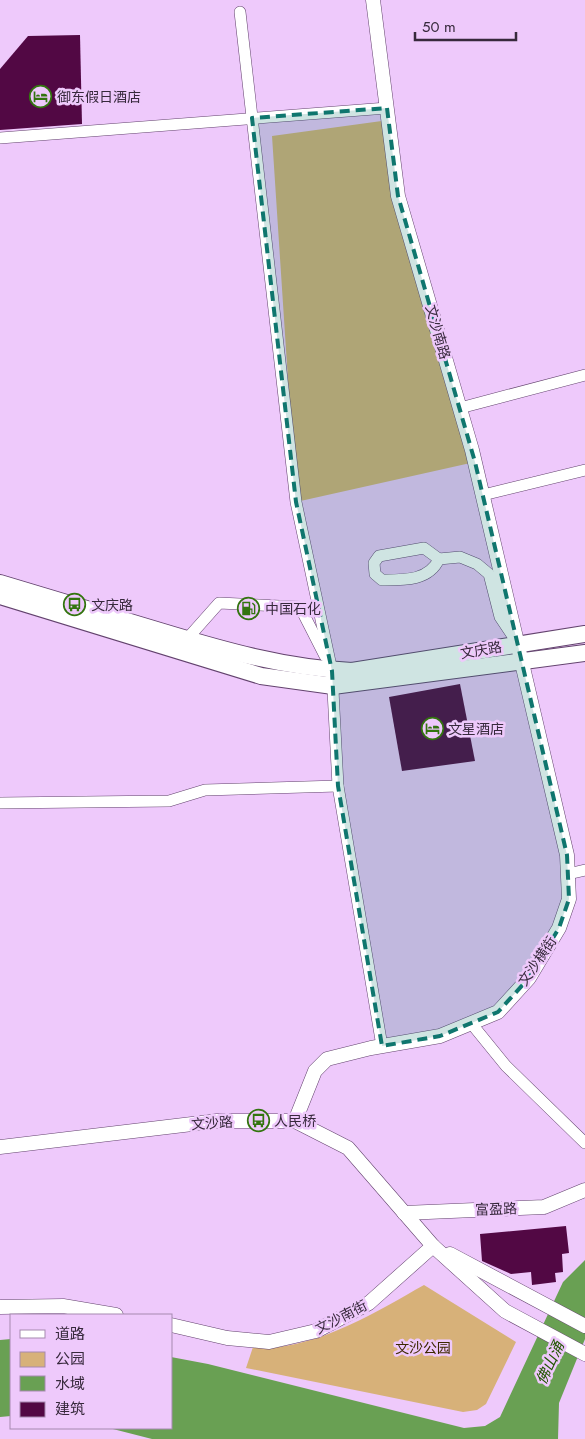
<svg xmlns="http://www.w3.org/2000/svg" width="585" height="1439" font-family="Jost,'Noto Sans SC',sans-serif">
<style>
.green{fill:#d7b179}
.water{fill:#69a053}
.building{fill:#520844}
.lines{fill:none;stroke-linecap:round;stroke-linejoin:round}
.minor-casing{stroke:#63436e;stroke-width:12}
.tertiary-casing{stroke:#63436e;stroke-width:15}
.secondary-casing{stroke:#63436e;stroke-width:18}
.minor{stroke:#fff;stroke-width:11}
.tertiary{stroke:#fff;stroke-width:14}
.secondary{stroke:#fff;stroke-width:16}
.marked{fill:#0f766e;fill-opacity:0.2;stroke:#0f766e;stroke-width:4;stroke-dasharray:10 6;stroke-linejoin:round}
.labels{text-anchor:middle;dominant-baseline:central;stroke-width:5;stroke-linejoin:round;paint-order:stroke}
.poi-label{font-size:14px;fill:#37293c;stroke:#eec9fb;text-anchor:start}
.street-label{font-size:14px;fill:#37293c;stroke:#eec9fb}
.park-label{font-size:14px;fill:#3d2800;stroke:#eec9fb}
.water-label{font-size:15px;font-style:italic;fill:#215601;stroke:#eec9fb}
</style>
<rect width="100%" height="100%" fill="#eec9fb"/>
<g class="green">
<path d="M 389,120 L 398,196 L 475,462 L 296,502 L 272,136 Z"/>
<path d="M 424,1285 L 516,1342 L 486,1404 L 477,1410 L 463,1412 L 246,1368 L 253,1347 C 310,1353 376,1312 424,1285 Z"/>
</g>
<g class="water">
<path d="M 585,1260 L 585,1339 L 559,1403 L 558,1439 L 152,1439 L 109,1428 L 171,1428 L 171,1357 L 208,1364 L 464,1428 L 485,1426 L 500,1417 L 563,1282 Z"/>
<path d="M 11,1339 L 11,1416 L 0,1417 L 0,1340 Z"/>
</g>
<g class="building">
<path d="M 80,35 L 82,124 L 0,130 L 0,69 L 28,36 Z"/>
<path d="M 460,684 L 475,761 L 402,771 L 389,697 Z"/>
<path d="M 566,1226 L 569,1253 L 562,1254 L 563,1272 L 555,1273 L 556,1282 L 532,1285 L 531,1272 L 511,1274 L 482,1261 L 480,1234 Z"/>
</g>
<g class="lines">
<defs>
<g id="minor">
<path d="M 240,12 L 296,502 L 332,671 L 338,786 L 382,1046"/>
<path d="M 0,138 L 387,108"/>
<path d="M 460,408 L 585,375"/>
<path d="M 483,495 L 585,470"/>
<path d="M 424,548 L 439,559 C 429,581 404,580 382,580 L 375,574 L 374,563 L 379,556 Z"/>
<path d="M 439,559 L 460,557 L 477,564 L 489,574 L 500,617 L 514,638"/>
<path d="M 187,639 L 219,603 L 300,607 L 325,656"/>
<path d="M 0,803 L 169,801 L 205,790 L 338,786"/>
<path d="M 568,874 L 585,870"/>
<path d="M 471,1023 L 506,1066 L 585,1143"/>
</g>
<g id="tertiary">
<path d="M 295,1121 L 315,1071 L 327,1059 L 371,1048 L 440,1036 L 498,1012 L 529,978 L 559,928 L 569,899 L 567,855 L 472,450 L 398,196 L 373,0"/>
<path d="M 0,1147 L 217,1121 L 295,1121 L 348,1148 L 433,1246 L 505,1311 L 585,1354"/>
<path d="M 404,1213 L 544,1207 L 585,1190"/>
<path d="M 450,1254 L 585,1326"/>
<path d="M 0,1307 L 63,1306 L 116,1315"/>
<path d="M 171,1325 L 227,1338 L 269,1342 L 316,1331 L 369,1303 L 433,1246"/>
</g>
<g id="secondary">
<path d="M 0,583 C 53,599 106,615 160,631 C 223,650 285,668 352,671 L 585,634"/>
<path d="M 0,596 L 261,676 L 333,686 L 585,653"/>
</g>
</defs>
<use href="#minor" class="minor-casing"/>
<use href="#tertiary" class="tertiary-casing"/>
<use href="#secondary" class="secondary-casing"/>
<use href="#minor" class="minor"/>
<use href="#tertiary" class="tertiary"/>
<use href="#secondary" class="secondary"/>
</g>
<path class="marked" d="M 387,108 L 398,196 L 475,462 L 567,855 L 569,899 L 559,928 L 529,978 L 498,1012 L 440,1036 L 382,1046 L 338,786 L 332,671 L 296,502 L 252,118 Z"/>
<defs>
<symbol id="hotel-ring" viewBox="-11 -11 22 22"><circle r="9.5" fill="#eec9fb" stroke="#33740f" stroke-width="1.5"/><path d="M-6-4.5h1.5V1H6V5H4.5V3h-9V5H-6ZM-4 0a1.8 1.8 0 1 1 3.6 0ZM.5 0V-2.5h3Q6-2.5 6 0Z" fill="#33740f"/></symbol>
<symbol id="bus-ring" viewBox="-11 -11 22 22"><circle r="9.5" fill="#eec9fb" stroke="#33740f" stroke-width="1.5"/><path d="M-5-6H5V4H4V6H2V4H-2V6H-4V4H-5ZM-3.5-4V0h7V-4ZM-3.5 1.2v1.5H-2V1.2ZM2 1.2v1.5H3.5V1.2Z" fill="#33740f"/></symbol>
<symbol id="fuel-ring" viewBox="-11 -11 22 22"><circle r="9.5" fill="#eec9fb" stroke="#33740f" stroke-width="1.5"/><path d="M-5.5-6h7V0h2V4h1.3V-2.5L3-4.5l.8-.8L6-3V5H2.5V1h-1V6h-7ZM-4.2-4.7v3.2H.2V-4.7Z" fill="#33740f"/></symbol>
</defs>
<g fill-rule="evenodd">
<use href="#hotel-ring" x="28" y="84" width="25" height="25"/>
<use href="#bus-ring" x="62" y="592" width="25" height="25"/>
<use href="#fuel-ring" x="236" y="596" width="25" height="25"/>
<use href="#hotel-ring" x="420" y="716" width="25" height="25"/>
<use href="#bus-ring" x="246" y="1108" width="25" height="25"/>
</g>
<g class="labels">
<g class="poi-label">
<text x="57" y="97">御东假日酒店</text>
<text x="91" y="605">文庆路</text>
<text x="265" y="609">中国石化</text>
<text x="448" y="729">文星酒店</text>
<text x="274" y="1121">人民桥</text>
</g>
<g class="street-label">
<text transform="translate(438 332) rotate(74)">文沙南路</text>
<text transform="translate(481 650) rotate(-10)">文庆路</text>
<text transform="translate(537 961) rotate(-56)">文沙横街</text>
<text transform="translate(212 1123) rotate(-4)">文沙路</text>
<text transform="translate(496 1209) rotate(-2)">富盈路</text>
<text transform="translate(341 1317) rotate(-27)">文沙南街</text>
</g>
<g class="park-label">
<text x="423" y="1348">文沙公园</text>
</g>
<g class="water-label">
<text transform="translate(550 1363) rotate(-65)">佛山涌</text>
</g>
</g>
<rect x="10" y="1314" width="162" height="115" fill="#eec9fb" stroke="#a589af"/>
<rect x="20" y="1330" width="25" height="8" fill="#ffffff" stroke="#a589af"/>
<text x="55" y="1339" font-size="15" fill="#37293c">道路</text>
<rect x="20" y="1352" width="25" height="15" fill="#d7b179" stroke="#a589af"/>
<text x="55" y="1364" font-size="15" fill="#37293c">公园</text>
<rect x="20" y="1376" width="25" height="15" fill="#69a053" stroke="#a589af"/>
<text x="55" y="1389" font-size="15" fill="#37293c">水域</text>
<rect x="20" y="1402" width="25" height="15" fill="#520844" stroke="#a589af"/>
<text x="55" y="1414" font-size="15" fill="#37293c">建筑</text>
<path d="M415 32v8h101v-8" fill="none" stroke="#37293c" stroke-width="2.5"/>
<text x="422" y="32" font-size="15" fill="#37293c" stroke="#eec9fb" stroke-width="4" paint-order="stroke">50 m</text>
</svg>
